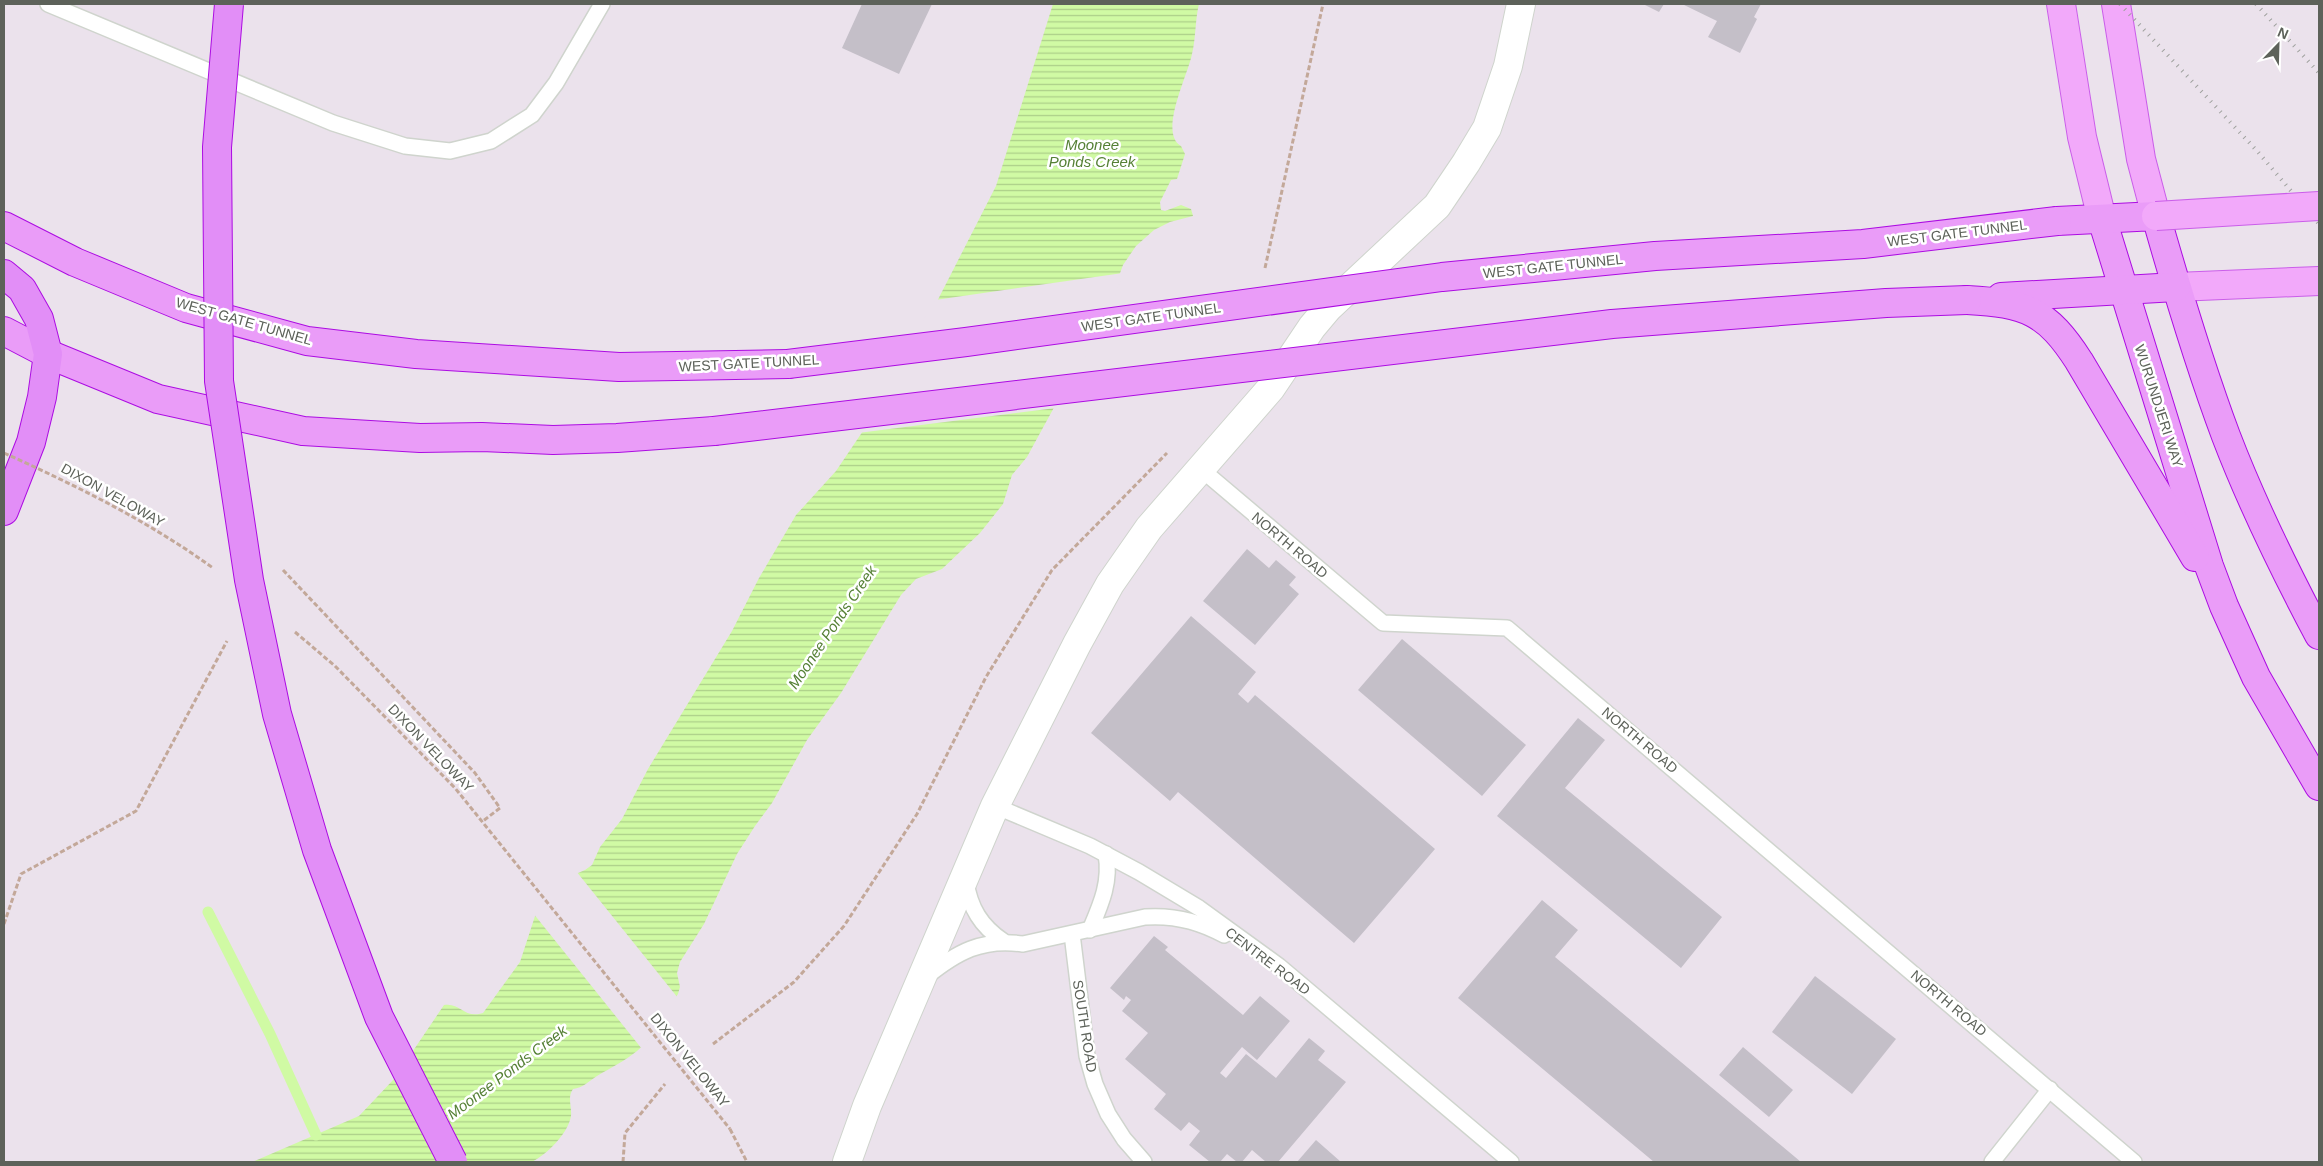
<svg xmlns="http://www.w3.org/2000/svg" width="2323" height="1166" font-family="Arial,sans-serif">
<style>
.water{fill:url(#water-rules)}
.pier{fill:#ebe2ec}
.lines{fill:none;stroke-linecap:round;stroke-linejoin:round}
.stream{stroke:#d0faa4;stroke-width:11}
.building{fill:#c4bfc8}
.service-casing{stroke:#cfd4cd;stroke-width:18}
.minor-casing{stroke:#cfd4cd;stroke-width:30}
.primary-casing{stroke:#ca5ee9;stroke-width:30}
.trunk-casing{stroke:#ac0ce2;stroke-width:30}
.motorway-casing{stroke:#ac0ce2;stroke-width:30}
.path{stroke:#c3a899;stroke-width:3;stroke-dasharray:5 2.5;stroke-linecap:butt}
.service{stroke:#fff;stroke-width:15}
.minor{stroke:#fff;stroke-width:28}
.primary{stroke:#f2a9fa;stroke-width:28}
.trunk{stroke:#ea9cf8;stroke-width:28}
.motorway{stroke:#e28ef7;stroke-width:28}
.rail{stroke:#9fa19e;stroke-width:4;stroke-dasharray:1 6;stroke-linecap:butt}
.primary-bridge-casing{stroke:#ca5ee9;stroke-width:30;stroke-linecap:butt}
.trunk-bridge-casing{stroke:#ac0ce2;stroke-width:30;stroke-linecap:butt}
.motorway-bridge-casing{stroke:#ac0ce2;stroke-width:30;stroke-linecap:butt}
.path-bridge{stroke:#c3a899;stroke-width:3;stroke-dasharray:5 2.5;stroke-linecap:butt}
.primary-bridge{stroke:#f2a9fa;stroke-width:28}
.trunk-bridge{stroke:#ea9cf8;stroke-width:28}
.motorway-bridge{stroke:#e28ef7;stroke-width:28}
.labels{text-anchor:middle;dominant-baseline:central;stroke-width:5;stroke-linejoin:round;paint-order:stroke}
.street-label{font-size:14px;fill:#5d625a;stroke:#fff}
.water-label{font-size:15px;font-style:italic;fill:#558035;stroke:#fff}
</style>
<defs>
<pattern id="water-rules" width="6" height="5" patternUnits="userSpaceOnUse" patternTransform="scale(1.25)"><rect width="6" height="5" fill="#d0faa4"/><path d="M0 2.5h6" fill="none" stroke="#acce89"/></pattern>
</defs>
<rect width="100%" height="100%" fill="#ebe2ec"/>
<path class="water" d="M 1053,4 L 1199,4 C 1195,20 1196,38 1192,54 C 1188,75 1158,133 1181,146 L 1185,154 L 1177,179 L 1171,180 L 1160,202 L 1161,210 L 1165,211 L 1181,205 L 1191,209 L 1193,216 L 1170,222 L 1154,230 L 1136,246 L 1123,265 L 1105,314 L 1027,457 L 1012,475 L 1003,504 L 980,533 L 942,569 L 916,579 L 901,595 L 841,693 L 807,740 L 772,803 L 755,826 L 737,854 L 704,924 L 680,962 L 677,973 L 680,987 L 678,994 C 665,1012 654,1037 637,1051 C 625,1061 610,1068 597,1076 C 589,1081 583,1088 573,1089 C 567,1097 572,1107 571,1116 C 568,1134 547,1154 532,1162 L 252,1162 L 359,1116 L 394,1079 L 444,1005 C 460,1002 464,1019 483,1013 L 520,962 L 536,913 L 571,876 L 585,870 L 592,865 L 600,847 L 622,819 L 648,769 L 732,631 L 759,578 L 796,515 L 836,471 L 867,425 L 927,321 L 996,186 Z"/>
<g class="pier">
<path d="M 1123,273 L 1107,319 L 1056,408 L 858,433 L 935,300 Z"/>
<path d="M 576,871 L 678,998 L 642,1049 L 533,913 L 556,883 Z"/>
</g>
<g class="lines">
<path class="stream" d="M 208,912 L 270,1034 L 316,1135"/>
</g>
<g class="building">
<path d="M 862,4 L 932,4 L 899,74 L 842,48 Z"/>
<path d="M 1643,4 L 1664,4 L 1659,12 Z"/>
<path d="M 1682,4 L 1730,5 L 1761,4 L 1754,17 L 1757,19 L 1740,53 L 1708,37 L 1717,21 Z"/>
<path d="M 1247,549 L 1269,568 L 1276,560 L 1296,577 L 1289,585 L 1299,594 L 1255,645 L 1203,601 Z"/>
<path d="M 1191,616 L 1256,672 L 1238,694 L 1248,703 L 1255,695 L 1435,849 L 1354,943 L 1178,792 L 1170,801 L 1091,733 Z"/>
<path d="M 1402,639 L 1526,745 L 1482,796 L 1358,690 Z"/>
<path d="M 1578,718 L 1605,740 L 1565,788 L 1722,917 L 1681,968 L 1497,816 Z"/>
<path d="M 1542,900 L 1578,930 L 1555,957 L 1801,1162 L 1654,1162 L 1458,998 Z"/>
<path d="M 1154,936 L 1168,947 L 1165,950 L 1243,1015 L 1260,996 L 1290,1021 L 1257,1060 L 1242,1047 L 1220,1073 L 1226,1078 L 1246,1054 L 1276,1078 L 1309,1038 L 1325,1051 L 1318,1060 L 1346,1082 L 1278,1162 L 1266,1162 L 1252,1150 L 1242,1162 L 1237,1162 L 1227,1154 L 1220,1162 L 1210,1162 L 1189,1145 L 1200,1131 L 1189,1122 L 1181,1131 L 1154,1109 L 1166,1094 L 1125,1059 L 1148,1033 L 1122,1011 L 1131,1000 L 1126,996 L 1124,1000 L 1110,988 Z"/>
<path d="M 1815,976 L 1896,1039 L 1852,1094 L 1772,1032 Z"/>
<path d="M 1743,1047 L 1793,1090 L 1769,1117 L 1719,1075 Z"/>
<path d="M 1316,1140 L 1341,1162 L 1297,1162 Z"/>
</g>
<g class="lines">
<defs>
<g id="service">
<path d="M 48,4 L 333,123 L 405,146 L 450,151 L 491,141 L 532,115 L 556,83 L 602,4"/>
<path d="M 1201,469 L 1383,623 L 1507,628 L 2134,1162"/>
<path d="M 995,806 L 1090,846 L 1139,872 L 1199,908 L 1279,966 L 1511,1162"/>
<path d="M 966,882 C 970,908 981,926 1003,941"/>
<path d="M 1090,930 C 1101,904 1111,882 1106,854"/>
<path d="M 1072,934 L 1087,1056 L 1095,1084 L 1108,1114 L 1124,1139 L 1144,1162"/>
<path d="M 926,977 C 957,952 982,938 1023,944 L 1145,917 C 1173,915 1199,921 1224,935"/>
<path d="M 1992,1162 L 2050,1089"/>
</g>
<path id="minor" d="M 847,1162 L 867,1106 L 995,806 L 1077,644 L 1110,584 L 1149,528 L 1271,388 L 1312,327 L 1328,308 L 1437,206 L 1466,163 L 1487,128 L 1508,66 L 1521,4"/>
<g id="primary">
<path d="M 2061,4 L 2082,137 L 2102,219"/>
<path d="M 2116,4 L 2141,159 L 2156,216"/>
<path d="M 2176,287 L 2319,281"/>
</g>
<g id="trunk">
<path d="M 2102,219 L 2209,566 L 2224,606 L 2256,677 L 2319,786"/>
<path d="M 2057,221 L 2156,216 C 2177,290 2199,364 2226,436 C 2252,504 2285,571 2319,635"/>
<path d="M 4,226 L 75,262 L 186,308 L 307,341 L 416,354 L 619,367 L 788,364"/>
<path d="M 2001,297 L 2176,287"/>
<path d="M 1967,300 C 2026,303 2047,311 2079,361 L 2195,557"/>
<path d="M 4,331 L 48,354 L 158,399 L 303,431 L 420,438 L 482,437 L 553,440 L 617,438 L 714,431"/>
</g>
<path id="motorway" d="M 4,274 L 22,289 L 39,319 L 48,354 L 42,397 L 31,442 L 4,511"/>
</defs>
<use href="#service" class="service-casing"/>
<use href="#minor" class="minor-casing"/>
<use href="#primary" class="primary-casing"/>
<use href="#trunk" class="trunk-casing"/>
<use href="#motorway" class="motorway-casing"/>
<g class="path">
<path d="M 1265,268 L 1323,4"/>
<path d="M 283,570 L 475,773 L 500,808 L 483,821"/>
<path d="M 4,924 L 21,874 L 136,811 L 227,641"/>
<path d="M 713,1044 L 794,982 L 844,926 L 917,814 L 986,677 L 1052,570 L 1167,453"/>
<path d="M 730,1129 L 747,1162"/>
<path d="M 623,1162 L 625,1133 L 665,1084"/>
</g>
<use href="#service" class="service"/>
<use href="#minor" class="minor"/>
<use href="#primary" class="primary"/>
<use href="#trunk" class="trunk"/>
<use href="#motorway" class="motorway"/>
<g class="rail">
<path d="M 2120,4 L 2258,152 L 2319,224"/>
<path d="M 2256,4 L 2319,73"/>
</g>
<defs>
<path id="primary-bridge" d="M 2156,216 L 2319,206"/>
<g id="trunk-bridge">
<path d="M 788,364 L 966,342 L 1442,277 L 1655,256 L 1863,244 L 2057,221"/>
<path d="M 714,431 L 1612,324 L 1886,303 L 1967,300"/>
</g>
<path id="motorway-bridge" d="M 229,4 L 217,147 L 219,381 L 249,580 L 277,714 L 317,850 L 379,1017 L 453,1162"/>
</defs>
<use href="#primary-bridge" class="primary-bridge-casing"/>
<use href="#trunk-bridge" class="trunk-bridge-casing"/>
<use href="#motorway-bridge" class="motorway-bridge-casing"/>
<g class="path-bridge">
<path d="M 4,453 C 77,486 148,521 213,568"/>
<path d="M 295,632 L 335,666 L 455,788 L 730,1129"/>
</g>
<use href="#primary-bridge" class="primary-bridge"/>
<use href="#trunk-bridge" class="trunk-bridge"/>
<use href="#motorway-bridge" class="motorway-bridge"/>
</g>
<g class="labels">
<g class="street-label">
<text transform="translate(1957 233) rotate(-7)">WEST GATE TUNNEL</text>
<text transform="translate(1553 266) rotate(-6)">WEST GATE TUNNEL</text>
<text transform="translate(1151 317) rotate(-8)">WEST GATE TUNNEL</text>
<text transform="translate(244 321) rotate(16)">WEST GATE TUNNEL</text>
<text transform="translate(749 363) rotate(-3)">WEST GATE TUNNEL</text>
<text transform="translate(2159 406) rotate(72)">WURUNDJERI WAY</text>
<text transform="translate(113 495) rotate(29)">DIXON VELOWAY</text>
<text transform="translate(1290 545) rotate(40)">NORTH ROAD</text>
<text transform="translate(1640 740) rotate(40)">NORTH ROAD</text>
<text transform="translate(431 748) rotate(46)">DIXON VELOWAY</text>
<text transform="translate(1268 961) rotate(37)">CENTRE ROAD</text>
<text transform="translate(1949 1003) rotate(40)">NORTH ROAD</text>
<text transform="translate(1085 1026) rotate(81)">SOUTH ROAD</text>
<text transform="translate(690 1060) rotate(51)">DIXON VELOWAY</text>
</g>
<g class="water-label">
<text x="1092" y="144">Moonee<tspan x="1092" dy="17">Ponds Creek</tspan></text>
<text transform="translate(832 627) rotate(-56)">Moonee Ponds Creek</text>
<text transform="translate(507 1072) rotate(-37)">Moonee Ponds Creek</text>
</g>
</g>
<rect width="2323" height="1166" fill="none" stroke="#5d625a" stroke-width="10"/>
<g transform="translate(2278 45) rotate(23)" stroke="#ffffff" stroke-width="4" paint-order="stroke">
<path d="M0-4L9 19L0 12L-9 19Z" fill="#5d625a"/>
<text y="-8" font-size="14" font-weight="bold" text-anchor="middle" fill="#5d625a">N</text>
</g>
</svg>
